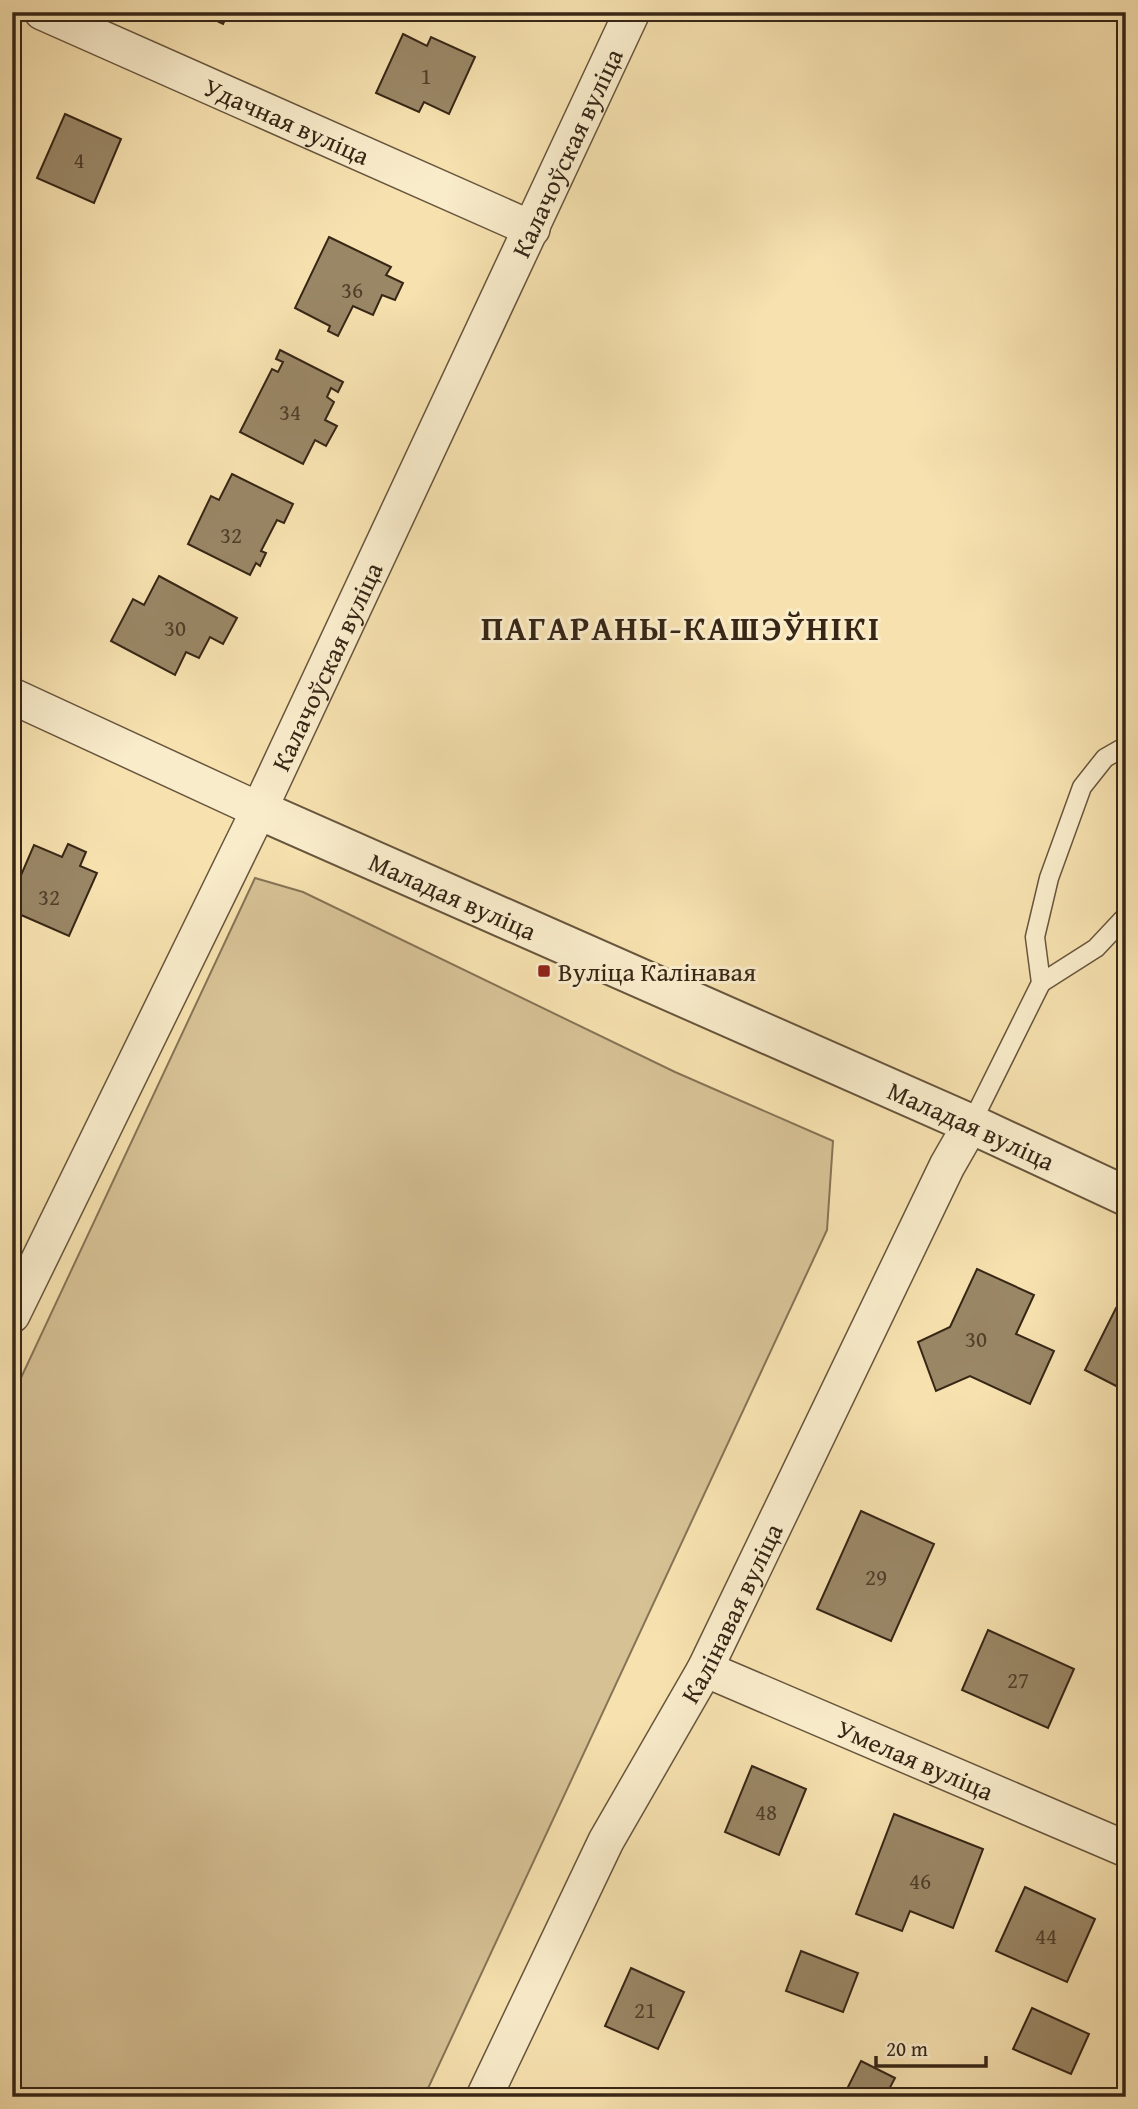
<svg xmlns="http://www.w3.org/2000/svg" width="1138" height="2109" font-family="'Gentium Book Plus',serif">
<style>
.green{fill:#d6c195;stroke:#867456;stroke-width:2}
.building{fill:#9a8766;stroke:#372616;stroke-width:2}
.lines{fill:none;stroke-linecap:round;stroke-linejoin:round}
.service-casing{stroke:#67553c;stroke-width:21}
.minor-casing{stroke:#67553c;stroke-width:38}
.tertiary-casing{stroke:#67553c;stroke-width:42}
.service{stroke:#f9eccb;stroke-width:18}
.minor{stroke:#f9eccb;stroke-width:35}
.tertiary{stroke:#f9eccb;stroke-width:38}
.poi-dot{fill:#8f2418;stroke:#f9eccb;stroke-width:2.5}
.labels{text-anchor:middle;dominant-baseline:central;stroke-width:6;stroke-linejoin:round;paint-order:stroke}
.number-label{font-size:23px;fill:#503e2a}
.street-label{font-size:26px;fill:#372616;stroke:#f9eccb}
.poi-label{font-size:26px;fill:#372616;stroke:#f9eccb;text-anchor:start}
.district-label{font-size:33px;font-weight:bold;letter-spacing:2px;fill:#372616;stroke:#f9eccb}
</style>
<rect width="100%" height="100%" fill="#f6e1af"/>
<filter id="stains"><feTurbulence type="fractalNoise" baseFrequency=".00286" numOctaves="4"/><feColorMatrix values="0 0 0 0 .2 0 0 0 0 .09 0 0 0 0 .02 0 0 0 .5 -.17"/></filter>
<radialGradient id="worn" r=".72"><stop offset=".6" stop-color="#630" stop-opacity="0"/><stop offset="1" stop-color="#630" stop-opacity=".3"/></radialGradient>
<path class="green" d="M 255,878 L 303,892 L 675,1072 L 833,1141 L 827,1230 L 424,2097 L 12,2097 L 12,1397 Z"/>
<g class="building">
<path d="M 199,12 L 229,12 L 223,24 Z"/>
<path d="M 403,34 L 427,46 L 431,37 L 475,57 L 449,114 L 424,102 L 419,112 L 376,93 Z"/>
<path d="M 65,114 L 121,139 L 94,203 L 37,178 Z"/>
<path d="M 329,237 L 391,267 L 386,275 L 403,283 L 395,300 L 382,295 L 373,315 L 353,306 L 338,336 L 328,331 L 330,326 L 295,308 Z"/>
<path d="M 280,350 L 343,382 L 338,392 L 331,388 L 327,397 L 334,402 L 325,420 L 337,426 L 326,446 L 315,440 L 303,464 L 240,432 L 272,369 L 278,372 L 283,362 L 276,359 Z"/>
<path d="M 232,474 L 293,504 L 284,523 L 277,520 L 261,551 L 266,553 L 260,566 L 256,563 L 250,575 L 188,544 L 211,496 L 219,500 Z"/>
<path d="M 159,576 L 237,618 L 223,644 L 210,637 L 199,658 L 186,652 L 175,675 L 111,641 L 133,599 L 144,605 Z"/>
<path d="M 68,844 L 86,852 L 80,866 L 97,873 L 69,936 L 12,911 L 12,877 L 19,880 L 34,845 L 62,857 Z"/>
<path d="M 977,1269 L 1034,1295 L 1016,1334 L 1054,1351 L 1030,1404 L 970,1376 L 936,1391 L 918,1342 L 950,1327 Z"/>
<path d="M 1116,1308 L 1126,1313 L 1126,1391 L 1085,1370 Z"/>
<path d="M 861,1511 L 934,1544 L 891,1641 L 817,1609 Z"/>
<path d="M 988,1630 L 1074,1669 L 1048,1728 L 962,1690 Z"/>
<path d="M 752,1766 L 806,1789 L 779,1855 L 725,1832 Z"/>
<path d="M 894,1814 L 983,1849 L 953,1928 L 910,1911 L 902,1931 L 856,1914 Z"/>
<path d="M 1025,1887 L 1095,1919 L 1067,1982 L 996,1951 Z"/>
<path d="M 801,1951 L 858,1973 L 843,2012 L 786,1991 Z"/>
<path d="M 631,1968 L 684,1992 L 658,2049 L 605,2026 Z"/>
<path d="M 1032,2008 L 1089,2034 L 1071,2074 L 1013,2049 Z"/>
<path d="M 861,2061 L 895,2078 L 885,2097 L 843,2097 Z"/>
</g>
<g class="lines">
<defs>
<g id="service">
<path d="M 1041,983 L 1096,948 L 1126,916"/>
<path d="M 971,1124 L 1041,983 L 1035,937 L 1049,878 L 1082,787 L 1105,758 L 1126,746"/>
</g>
<g id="minor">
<path id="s1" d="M 42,12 L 532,229"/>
<path d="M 12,696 L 259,810"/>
<path id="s2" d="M 12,1315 L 259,810 L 632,12"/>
<path id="s3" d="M 705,1669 L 1126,1849"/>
<path id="s4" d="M 484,2097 L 606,1841 L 705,1669 L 947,1166 L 971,1124"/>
</g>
<g id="tertiary">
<path id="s5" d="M 259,810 L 971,1124 L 1126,1196"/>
</g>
</defs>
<use href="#service" class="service-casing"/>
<use href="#minor" class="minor-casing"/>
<use href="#tertiary" class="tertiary-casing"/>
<use href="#service" class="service"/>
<use href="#minor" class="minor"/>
<use href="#tertiary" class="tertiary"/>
</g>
<rect class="poi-dot" x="537" y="964" width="14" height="14" rx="3.5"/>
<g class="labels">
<g class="number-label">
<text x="426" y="75">1</text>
<text x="79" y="159">4</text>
<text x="352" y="289">36</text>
<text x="290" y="411">34</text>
<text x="231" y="534">32</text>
<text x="175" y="627">30</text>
<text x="49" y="896">32</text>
<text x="976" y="1338">30</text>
<text x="876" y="1576">29</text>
<text x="1018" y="1679">27</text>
<text x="766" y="1811">48</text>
<text x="920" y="1880">46</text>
<text x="1046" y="1935">44</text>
<text x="645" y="2009">21</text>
</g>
<g class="street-label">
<text stroke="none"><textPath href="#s1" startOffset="268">Удачная вуліца</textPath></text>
<text stroke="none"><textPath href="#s2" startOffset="1288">Калачоўская вуліца</textPath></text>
<text stroke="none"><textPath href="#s2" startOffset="721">Калачоўская вуліца</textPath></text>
<text stroke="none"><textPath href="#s5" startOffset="212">Маладая вуліца</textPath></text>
<text stroke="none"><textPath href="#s5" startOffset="779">Маладая вуліца</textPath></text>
<text stroke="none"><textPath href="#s4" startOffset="544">Калінавая вуліца</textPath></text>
<text stroke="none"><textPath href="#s3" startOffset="229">Умелая вуліца</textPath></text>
</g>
<g class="poi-label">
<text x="558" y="971">Вуліца Калінавая</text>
</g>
<g class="district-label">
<text x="681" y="628">ПАГАРАНЫ-КАШЭЎНІКІ</text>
</g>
</g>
<rect width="1138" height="2109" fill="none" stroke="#f6e1af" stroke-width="42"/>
<rect x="14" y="14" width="1110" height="2081" fill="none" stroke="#372616" stroke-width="3.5"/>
<rect x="21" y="21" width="1096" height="2067" fill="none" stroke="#372616" stroke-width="2"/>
<path d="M876 2056v10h110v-10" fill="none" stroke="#372616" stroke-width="3.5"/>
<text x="886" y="2056" font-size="21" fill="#372616" stroke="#f9eccb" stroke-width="5" paint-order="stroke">20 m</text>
<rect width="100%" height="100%" filter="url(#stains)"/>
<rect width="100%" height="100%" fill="url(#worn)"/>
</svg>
